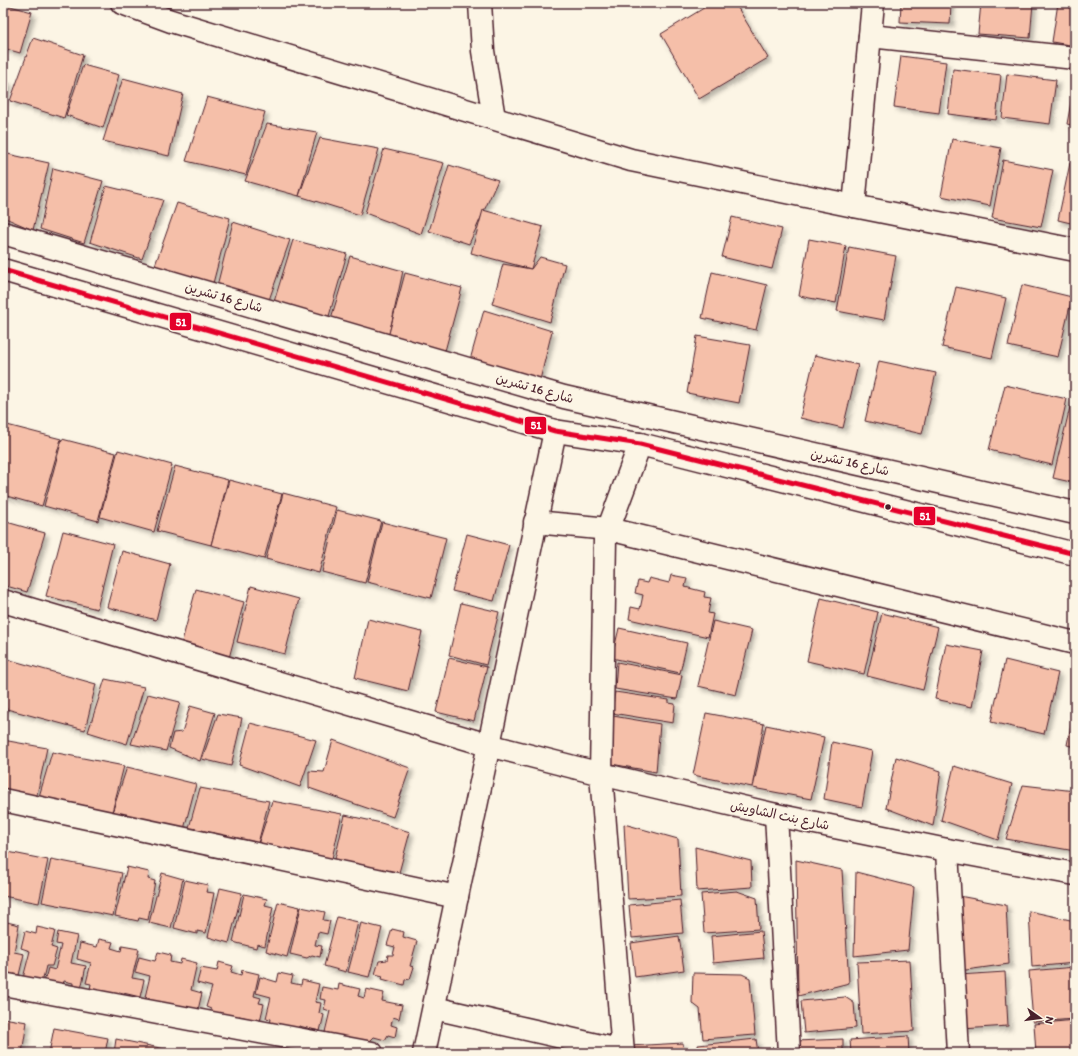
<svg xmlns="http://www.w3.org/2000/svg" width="1078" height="1056" font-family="Itim,'Playpen Sans Arabic',sans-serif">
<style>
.building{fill:#f5bfa9;stroke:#4a1f2b;filter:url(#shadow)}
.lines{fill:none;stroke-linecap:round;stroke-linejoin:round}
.minor-casing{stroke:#4a1f2b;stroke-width:25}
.minor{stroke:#fcf5e5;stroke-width:22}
.bus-1-casing{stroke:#fcf5e5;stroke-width:8}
.bus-1{stroke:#e4002b;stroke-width:5}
.bus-dot{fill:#4a1f2b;stroke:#fcf5e5;stroke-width:1.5}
.labels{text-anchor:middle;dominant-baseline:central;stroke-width:3;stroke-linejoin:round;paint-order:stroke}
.street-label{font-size:13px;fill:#4a1f2b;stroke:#fcf5e5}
.line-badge{stroke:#fcf5e5;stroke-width:1.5}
.badge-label{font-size:11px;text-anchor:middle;font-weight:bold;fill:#fff}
</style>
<defs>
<filter id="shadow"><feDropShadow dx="3.5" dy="3.5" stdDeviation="2" flood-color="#0004"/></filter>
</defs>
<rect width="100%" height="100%" fill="#fcf5e5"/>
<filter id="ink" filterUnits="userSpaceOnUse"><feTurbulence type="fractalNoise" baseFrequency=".025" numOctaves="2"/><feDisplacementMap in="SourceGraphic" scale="8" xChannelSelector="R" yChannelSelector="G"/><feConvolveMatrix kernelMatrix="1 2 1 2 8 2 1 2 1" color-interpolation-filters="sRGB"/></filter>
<g filter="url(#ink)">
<g class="building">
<path d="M 712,3 L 735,3 L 768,58 L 699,99 L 661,34 Z"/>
<path d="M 901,3 L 951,3 L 950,24 L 900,22 Z"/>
<path d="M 981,3 L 1033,3 L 1030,38 L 978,34 Z"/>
<path d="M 1058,3 L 1075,3 L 1075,46 L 1052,42 Z"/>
<path d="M 3,4 L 32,12 L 20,53 L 3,48 Z"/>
<path d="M 33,38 L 83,55 L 64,118 L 10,101 Z"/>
<path d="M 901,56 L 946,62 L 939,113 L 894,107 Z"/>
<path d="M 83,65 L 119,75 L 103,128 L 66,115 Z"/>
<path d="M 953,69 L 1001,75 L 996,120 L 948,114 Z"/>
<path d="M 1007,74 L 1056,80 L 1050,124 L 1002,118 Z"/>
<path d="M 123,78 L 183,94 L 169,156 L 103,141 Z"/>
<path d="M 1075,80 L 1075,126 L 1067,124 Z"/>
<path d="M 3,81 L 9,83 L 3,102 Z"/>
<path d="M 207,97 L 265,112 L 246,175 L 186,161 Z"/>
<path d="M 267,124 L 317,132 L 299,196 L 245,181 Z"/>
<path d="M 320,138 L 379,149 L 360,215 L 299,196 Z"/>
<path d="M 952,139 L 1001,148 L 990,206 L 941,196 Z"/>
<path d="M 384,149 L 444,163 L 421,234 L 365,213 Z"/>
<path d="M 3,153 L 49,163 L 33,230 L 3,217 Z"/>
<path d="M 1003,160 L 1053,170 L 1041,227 L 992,218 Z"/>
<path d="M 1070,163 L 1075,164 L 1075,224 L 1058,220 Z"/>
<path d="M 449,165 L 498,180 L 469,244 L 429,231 Z"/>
<path d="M 53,168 L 103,181 L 84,243 L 40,229 Z"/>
<path d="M 106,186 L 163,200 L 142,259 L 90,242 Z"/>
<path d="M 177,203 L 230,218 L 211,291 L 154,268 Z"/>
<path d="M 483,210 L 543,227 L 531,269 L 471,253 Z"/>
<path d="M 732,217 L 782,229 L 772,269 L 722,257 Z"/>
<path d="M 233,222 L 290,240 L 269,300 L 217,286 Z"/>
<path d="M 809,239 L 846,246 L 836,303 L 799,296 Z"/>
<path d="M 293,240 L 347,254 L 327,323 L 273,305 Z"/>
<path d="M 849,247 L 896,256 L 884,320 L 837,311 Z"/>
<path d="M 350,256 L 403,271 L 388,339 L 329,325 Z"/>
<path d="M 540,257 L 565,264 L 550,322 L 492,304 L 503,264 L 531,269 Z"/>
<path d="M 712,272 L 767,285 L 756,330 L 702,318 Z"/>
<path d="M 405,273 L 462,288 L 445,351 L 388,337 Z"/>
<path d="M 1022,285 L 1072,297 L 1058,357 L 1008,346 Z"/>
<path d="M 956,287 L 1006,298 L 992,358 L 942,347 Z"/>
<path d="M 484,310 L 552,331 L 540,380 L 470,360 Z"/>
<path d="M 697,336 L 750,345 L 739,403 L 687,393 Z"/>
<path d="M 815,355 L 858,365 L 843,428 L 800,418 Z"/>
<path d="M 879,361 L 936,373 L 922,434 L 865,421 Z"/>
<path d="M 1005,385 L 1067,399 L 1052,465 L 989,450 Z"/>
<path d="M 1070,407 L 1075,408 L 1075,483 L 1053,478 Z"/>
<path d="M 7,425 L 61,439 L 42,506 L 3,495 L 3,439 Z"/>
<path d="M 62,439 L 116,453 L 98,521 L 44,506 Z"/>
<path d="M 118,450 L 172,465 L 154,532 L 100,517 Z"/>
<path d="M 175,466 L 228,480 L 211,545 L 157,531 Z"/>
<path d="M 229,480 L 282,494 L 264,559 L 211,545 Z"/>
<path d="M 283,493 L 336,507 L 319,573 L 266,559 Z"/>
<path d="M 337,510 L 381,521 L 365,583 L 322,572 Z"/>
<path d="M 3,521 L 45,533 L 27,592 L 3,585 Z"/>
<path d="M 382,522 L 446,538 L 431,598 L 367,582 Z"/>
<path d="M 63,531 L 113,544 L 97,609 L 46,596 Z"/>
<path d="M 467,534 L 509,545 L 494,601 L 452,591 Z"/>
<path d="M 122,551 L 170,564 L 156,620 L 107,607 Z"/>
<path d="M 671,575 L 687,578 L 685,587 L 705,592 L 704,597 L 711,598 L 708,613 L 713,614 L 708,637 L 629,619 L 631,607 L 640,609 L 643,595 L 635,593 L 638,581 L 647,583 L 649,578 L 669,583 Z"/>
<path d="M 251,586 L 299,599 L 285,654 L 237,642 Z"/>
<path d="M 196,589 L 244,602 L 229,658 L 181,645 Z"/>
<path d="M 821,598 L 878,612 L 864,674 L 807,661 Z"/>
<path d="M 461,603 L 499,612 L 486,665 L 449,655 Z"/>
<path d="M 882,613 L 938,627 L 923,690 L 867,676 Z"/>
<path d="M 368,619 L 422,632 L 408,691 L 355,678 Z"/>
<path d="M 713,621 L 752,630 L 736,695 L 698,686 Z"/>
<path d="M 619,628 L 687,643 L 680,673 L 612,658 Z"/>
<path d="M 946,644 L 983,651 L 972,707 L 935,699 Z"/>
<path d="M 3,658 L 96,684 L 85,730 L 3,708 Z"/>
<path d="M 449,658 L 487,667 L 474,721 L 436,712 Z"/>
<path d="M 1005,660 L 1058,673 L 1044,734 L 991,722 Z"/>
<path d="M 617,662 L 682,675 L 677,699 L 615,689 Z"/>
<path d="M 105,679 L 144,687 L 127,744 L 88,732 Z"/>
<path d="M 615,692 L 669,700 L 669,703 L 675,704 L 673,723 L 612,713 Z"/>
<path d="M 148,694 L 180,702 L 166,751 L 131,744 Z"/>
<path d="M 1075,705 L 1075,747 L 1067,745 Z"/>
<path d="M 190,706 L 215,713 L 200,761 L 169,748 L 173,733 L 182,732 Z"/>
<path d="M 706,713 L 764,724 L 752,787 L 693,775 Z"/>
<path d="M 218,714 L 242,718 L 231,766 L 202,759 Z"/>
<path d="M 613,716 L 660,724 L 656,772 L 611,764 Z"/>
<path d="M 250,723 L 316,740 L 300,787 L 239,765 Z"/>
<path d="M 766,725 L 824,737 L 811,799 L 753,788 Z"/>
<path d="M 3,740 L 47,748 L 36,799 L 3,791 Z"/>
<path d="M 333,740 L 410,768 L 393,817 L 309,788 L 309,771 L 324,772 Z"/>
<path d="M 832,742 L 872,751 L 862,807 L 824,799 Z"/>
<path d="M 52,752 L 124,766 L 111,816 L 38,800 Z"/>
<path d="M 896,757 L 941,771 L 933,826 L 886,808 Z"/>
<path d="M 954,766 L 1012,784 L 998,840 L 941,820 Z"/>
<path d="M 127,767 L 196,784 L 183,833 L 111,816 Z"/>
<path d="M 1023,785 L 1075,791 L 1075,851 L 1006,839 Z"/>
<path d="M 200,788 L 269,801 L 256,851 L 187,835 Z"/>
<path d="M 272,801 L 342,814 L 331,863 L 256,851 Z"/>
<path d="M 345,815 L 381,823 L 410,832 L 397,880 L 334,863 Z"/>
<path d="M 624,824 L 678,839 L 681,896 L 628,899 Z"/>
<path d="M 695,847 L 751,861 L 752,887 L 697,891 Z"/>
<path d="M 3,851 L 48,860 L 39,903 L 3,896 Z"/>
<path d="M 51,859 L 122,873 L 113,916 L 42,902 Z"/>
<path d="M 796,860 L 842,870 L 849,983 L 798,996 Z"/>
<path d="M 127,867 L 149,872 L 148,879 L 155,881 L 148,920 L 139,918 L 138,921 L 115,916 Z"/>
<path d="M 856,872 L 914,887 L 908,950 L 854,956 Z"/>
<path d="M 162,873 L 183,879 L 171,928 L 149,923 Z"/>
<path d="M 185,880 L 208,885 L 206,892 L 214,893 L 206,933 L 197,931 L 197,934 L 174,928 Z"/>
<path d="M 220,888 L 242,893 L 229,943 L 208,937 Z"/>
<path d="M 737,891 L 757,898 L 759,929 L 704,933 L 701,894 Z"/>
<path d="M 244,894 L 267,899 L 265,905 L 273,907 L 265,946 L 257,944 L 256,948 L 233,942 Z"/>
<path d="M 954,895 L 1006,905 L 1009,964 L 959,971 Z"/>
<path d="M 680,900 L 683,933 L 632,938 L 629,905 Z"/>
<path d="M 278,902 L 300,907 L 287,957 L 266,951 Z"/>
<path d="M 301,907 L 325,912 L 323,920 L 330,921 L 327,934 L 318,932 L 315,945 L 322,946 L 320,957 L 312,955 L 307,958 L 290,954 Z"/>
<path d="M 1029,911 L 1075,921 L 1075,963 L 1032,967 Z"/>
<path d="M 337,917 L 358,922 L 346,972 L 324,966 Z"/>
<path d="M 7,922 L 19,925 L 14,952 L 24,954 L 19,975 L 14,974 L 13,981 L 5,979 L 6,971 L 3,970 L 3,940 Z"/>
<path d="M 361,923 L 382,928 L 369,977 L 348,972 Z"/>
<path d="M 37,927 L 55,931 L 51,947 L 57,949 L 52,966 L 46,966 L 42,983 L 23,978 L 30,951 L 21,948 L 25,931 L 36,934 Z"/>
<path d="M 392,929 L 404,932 L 403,937 L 417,941 L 410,966 L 414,967 L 410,979 L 405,980 L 404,985 L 382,979 L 383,976 L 375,974 L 379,961 L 387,960 L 388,955 L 393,955 L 395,947 L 387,945 Z"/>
<path d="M 761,931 L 764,958 L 713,963 L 711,936 Z"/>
<path d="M 58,932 L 77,936 L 71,963 L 86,966 L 80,994 L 72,992 L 73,983 L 64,981 L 61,991 L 43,987 L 48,968 L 55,970 L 61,945 L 56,944 Z"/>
<path d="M 679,936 L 684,970 L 635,977 L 631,943 Z"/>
<path d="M 99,939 L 113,942 L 111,948 L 121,951 L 122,946 L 139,949 L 132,978 L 144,980 L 140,997 L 119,992 L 117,999 L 89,994 L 91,984 L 86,983 L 91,963 L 77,959 L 80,943 L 97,947 Z"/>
<path d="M 158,952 L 171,955 L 170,962 L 180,964 L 181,959 L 197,963 L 191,990 L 202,993 L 198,1010 L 177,1005 L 176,1012 L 147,1007 L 149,998 L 145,997 L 150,976 L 135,972 L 139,957 L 155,961 Z"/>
<path d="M 910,960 L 914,1031 L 861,1034 L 857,962 Z"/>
<path d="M 219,962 L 233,966 L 231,972 L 241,975 L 242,970 L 259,974 L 254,996 L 261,998 L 259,1003 L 264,1004 L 260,1021 L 239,1016 L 237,1022 L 209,1018 L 211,1009 L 206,1007 L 212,987 L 197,983 L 201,968 L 217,971 Z"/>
<path d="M 1075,967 L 1075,1019 L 1033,1022 L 1029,971 Z"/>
<path d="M 1005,972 L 1008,1026 L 962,1029 L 959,975 Z"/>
<path d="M 279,973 L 293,976 L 291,983 L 301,985 L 302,980 L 319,984 L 315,1002 L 321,1003 L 319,1013 L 324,1015 L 320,1031 L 299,1026 L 297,1033 L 269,1028 L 271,1019 L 266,1018 L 271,997 L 256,993 L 260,977 L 277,982 Z"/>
<path d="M 693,973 L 742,974 L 750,978 L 755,1035 L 703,1039 L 700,1009 L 692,1003 Z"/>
<path d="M 339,984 L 360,989 L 358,996 L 364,998 L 366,989 L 384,993 L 382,1001 L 402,1005 L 399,1019 L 393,1017 L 391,1025 L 397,1027 L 395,1037 L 388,1035 L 385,1040 L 374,1037 L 365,1046 L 355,1039 L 343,1036 L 339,1042 L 330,1040 L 332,1034 L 325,1032 L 330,1011 L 324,1009 L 326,1000 L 320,999 L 322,987 L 338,990 Z"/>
<path d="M 845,997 L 854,1003 L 856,1028 L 804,1033 L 801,1001 Z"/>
<path d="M 3,1018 L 27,1022 L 22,1053 L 3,1053 Z"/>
<path d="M 1075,1020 L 1075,1053 L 1036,1053 L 1034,1024 Z"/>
<path d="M 54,1028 L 108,1038 L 105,1053 L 49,1053 Z"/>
<path d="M 908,1036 L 909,1053 L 851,1053 L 850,1040 Z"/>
<path d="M 116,1039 L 170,1050 L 169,1053 L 114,1053 Z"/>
<path d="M 756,1039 L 758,1053 L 699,1053 L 698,1045 Z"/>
<path d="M 843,1039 L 843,1053 L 796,1053 L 796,1041 Z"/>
<path d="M 683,1043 L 684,1053 L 629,1053 L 629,1046 Z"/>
</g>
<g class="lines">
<defs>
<g id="minor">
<path d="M 122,3 L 171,21 L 631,160 L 854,206 L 1075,250"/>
<path d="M 480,3 L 483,51 L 494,118"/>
<path d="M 870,36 L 1075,58"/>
<path d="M 854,206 L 873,3"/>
<path d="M 3,233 L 564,397 L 1075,513"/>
<path d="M 3,270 L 555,431 L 640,444 L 1075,554"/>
<path d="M 535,522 L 609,529 L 1075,643"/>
<path d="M 3,601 L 488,745 L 601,774 L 776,815 L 947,850 L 1075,874"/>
<path d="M 3,800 L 457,897"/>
<path d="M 776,815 L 789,1053"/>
<path d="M 947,850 L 958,1053"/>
<path d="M 3,984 L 372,1053"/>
<path d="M 434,1008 L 623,1051"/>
<path d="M 424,1053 L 555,431"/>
<path d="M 623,1053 L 601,774 L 605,538 L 640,444"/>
</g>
</defs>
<use href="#minor" class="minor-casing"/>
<use href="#minor" class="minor"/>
<defs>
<path id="bus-1" d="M 3,270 L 555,431 L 640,444 L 1075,554"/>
</defs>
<use href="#bus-1" class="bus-1-casing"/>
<use href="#bus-1" class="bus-1"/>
</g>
</g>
<circle class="bus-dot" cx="888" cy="507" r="3.5"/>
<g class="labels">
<g class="street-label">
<text transform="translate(224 297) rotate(16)">شارع 16 تشرين</text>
<text transform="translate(535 388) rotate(16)">شارع 16 تشرين</text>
<text transform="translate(850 462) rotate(13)">شارع 16 تشرين</text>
<text transform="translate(780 815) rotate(12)">شارع بنت الشاويش</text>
</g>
</g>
<g class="line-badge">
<rect x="169" y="312" width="23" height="19" rx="4" fill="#e4002b"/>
<rect x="524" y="416" width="23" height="19" rx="4" fill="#e4002b"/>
<rect x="913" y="506" width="23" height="20" rx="4" fill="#e4002b"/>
</g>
<g class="badge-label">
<text x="181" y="326">51</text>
<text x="536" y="429">51</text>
<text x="925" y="520">51</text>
</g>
<rect width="1078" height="1056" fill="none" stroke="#fcf5e5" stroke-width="16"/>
<rect x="8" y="8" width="1062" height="1040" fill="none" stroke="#4a1f2b" stroke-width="1.5" filter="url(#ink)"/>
<g transform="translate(1040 1018) rotate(104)" stroke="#fcf5e5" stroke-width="3" paint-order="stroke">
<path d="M0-3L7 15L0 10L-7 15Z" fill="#4a1f2b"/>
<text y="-6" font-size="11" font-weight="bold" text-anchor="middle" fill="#4a1f2b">N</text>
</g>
</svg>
